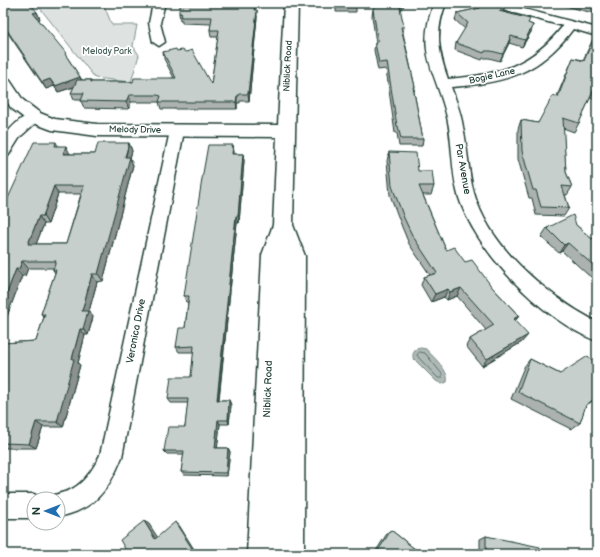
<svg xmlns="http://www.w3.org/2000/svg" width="600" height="557" font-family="'Balsamiq Sans',sans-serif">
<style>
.green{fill:#dee3e2;stroke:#7e908b}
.water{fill:#afbab7;stroke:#758883}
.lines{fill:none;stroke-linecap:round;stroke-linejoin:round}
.shore{stroke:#596f68;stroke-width:1}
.street-casing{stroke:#1f3d34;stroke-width:3}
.secondary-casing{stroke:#1f3d34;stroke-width:3}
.street{fill:#fff;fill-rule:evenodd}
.secondary{fill:#fff;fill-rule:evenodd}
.wall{fill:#abb2af;stroke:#1f3d34;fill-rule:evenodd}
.shaded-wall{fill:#8b918f;stroke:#1f3d34}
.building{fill:#c7cfcc;stroke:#1f3d34;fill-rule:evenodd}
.labels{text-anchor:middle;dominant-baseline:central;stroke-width:3.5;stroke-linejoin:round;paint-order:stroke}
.far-park-label{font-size:9px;fill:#455e57;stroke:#fff}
.far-street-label{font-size:9px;fill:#1f3d34;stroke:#fff}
.street-label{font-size:10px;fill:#1f3d34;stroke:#fff}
</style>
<rect width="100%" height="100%" fill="#fff"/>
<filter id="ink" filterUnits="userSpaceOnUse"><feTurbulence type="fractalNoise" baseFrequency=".025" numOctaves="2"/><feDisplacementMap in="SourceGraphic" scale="8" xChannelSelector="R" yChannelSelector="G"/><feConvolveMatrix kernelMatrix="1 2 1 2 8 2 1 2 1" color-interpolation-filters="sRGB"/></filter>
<g filter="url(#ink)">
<path class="green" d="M 36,3 L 103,3 L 112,25 L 137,25 L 133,46 L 139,55 L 131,82 L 95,78 Z"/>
<path class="water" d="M 421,348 L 426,349 C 433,357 450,371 447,382 L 442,384 L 436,381 L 413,358 L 413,354 L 416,349 Z"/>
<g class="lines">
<path class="shore" d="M 420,352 L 425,353 L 442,374 L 442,378 L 438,378 L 419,358 L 417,355 Z"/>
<defs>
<g id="street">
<path d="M 153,3 L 165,3 L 160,23 L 165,42 L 159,46 L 153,42 L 149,23 Z"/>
<path d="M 434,3 L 446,3 C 435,32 438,50 448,79 C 498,75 530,67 563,26 L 484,5 L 482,3 L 501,3 L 597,28 L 597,36 L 573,29 C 539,74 505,83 451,87 C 456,100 461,113 463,127 C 468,149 468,172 474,193 C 490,249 548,296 597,322 L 597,341 C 542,320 475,251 458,195 C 451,170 453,143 447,117 C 436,71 415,53 434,3 Z"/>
<path d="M 34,112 L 39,114 L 41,117 L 39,120 L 20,137 L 8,156 L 3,157 C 3,152 2,145 3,141 C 6,130 24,115 34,112 Z"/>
<path d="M 177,126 L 182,128 L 184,131 L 122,457 C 109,490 94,510 58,517 L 58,499 L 49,499 L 50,497 C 56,494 62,493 68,491 C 83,485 94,468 100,455 L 170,131 L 172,128 Z"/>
<path d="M 3,494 L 34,494 L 43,499 L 34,499 L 34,518 L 3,518 Z"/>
</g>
<path id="secondary" d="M 284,3 L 298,3 L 293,225 L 305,256 L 304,554 L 247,554 L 262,255 L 273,225 L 277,137 L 97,136 L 52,130 L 28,121 L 11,108 L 3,95 L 3,77 L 9,79 L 23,100 L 40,113 L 55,119 L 97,124 L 278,125 Z"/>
</defs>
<use href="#street" class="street-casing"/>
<use href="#secondary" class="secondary-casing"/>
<use href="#street" class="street"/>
<use href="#secondary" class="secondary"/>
</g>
<g class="wall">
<path d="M 3,3 L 37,12 L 40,19 L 38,19 L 69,60 L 82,80 L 91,80 L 92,82 L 133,82 L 174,78 L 164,59 L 163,52 L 177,51 L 211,84 L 218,37 L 211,37 L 210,30 L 211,24 L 182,23 L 182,20 L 180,20 L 179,13 L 255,10 L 257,17 L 249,101 L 240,101 L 240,103 L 237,103 L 237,109 L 161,109 L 159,102 L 131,102 L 129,109 L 84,108 L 81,101 L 82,100 L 74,100 L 71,93 L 74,87 L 58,92 L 54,86 L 46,89 L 3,26 Z"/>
<path d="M 336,3 L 356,5 L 356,12 L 336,12 Z"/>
<path d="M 554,3 L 597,3 L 597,14 Z"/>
<path d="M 404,5 L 400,11 L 404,27 L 403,33 L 415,87 L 414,92 L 423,139 L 422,146 L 399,146 L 397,133 L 395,133 L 386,69 L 378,70 L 374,50 L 375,43 L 376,43 L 372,16 L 373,9 Z"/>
<path d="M 480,8 L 503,12 L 528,23 L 533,25 L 531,32 L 522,47 L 509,43 L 500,61 L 489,58 L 483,58 L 482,60 L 455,50 L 456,43 L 465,29 L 455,20 L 457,13 Z"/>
<path d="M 594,37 L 597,38 L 597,94 L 594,99 L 590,98 L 579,123 L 574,132 L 563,128 L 566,172 L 572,187 L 567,195 L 565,195 L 569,208 L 564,216 L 536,215 L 532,198 L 529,198 L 518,159 L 518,129 L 521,120 L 538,123 L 557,96 L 573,58 L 583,60 Z"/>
<path d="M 56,142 L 58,146 L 70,154 L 95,154 L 129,143 L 132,151 L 130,158 L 133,165 L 103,281 L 97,282 L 89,311 L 93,317 L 88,335 L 85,335 L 78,363 L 80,365 L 63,427 L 43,427 L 36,448 L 3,448 L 3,343 L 36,341 L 44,317 L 41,314 L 55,273 L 53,270 L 53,268 L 28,268 L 25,276 L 22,276 L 3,327 L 3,209 ZM 58,194 L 81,194 L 66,244 L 36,244 L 44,224 L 48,224 Z"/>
<path d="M 233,145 L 234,154 L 243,154 L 244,161 L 239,223 L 237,223 L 219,400 L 229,400 L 231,405 L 229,424 L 220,424 L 217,448 L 228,448 L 230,452 L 227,476 L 184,475 L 181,472 L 184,454 L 167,454 L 164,451 L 185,427 L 188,403 L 171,403 L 168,399 L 191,377 L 194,352 L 179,352 L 176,347 L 185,328 L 188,302 L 186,302 L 184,296 Z"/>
<path d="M 389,152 L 418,171 L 434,186 L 431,195 L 423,195 L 446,250 L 465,262 L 492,287 L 519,316 L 515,321 L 522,342 L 482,366 L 466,346 L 470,339 L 486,330 L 457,296 L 447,300 L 444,297 L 431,302 L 421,285 L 424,277 L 430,275 L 409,244 L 402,227 L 390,195 L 387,161 Z"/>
<path d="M 576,225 L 592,239 L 597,235 L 597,281 L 587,274 L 562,251 L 559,253 L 541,237 L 547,228 Z"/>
<path d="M 530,359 L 560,374 L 597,398 L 585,406 L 580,423 L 571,429 L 511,399 L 524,367 Z"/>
<path d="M 391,530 L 421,554 L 374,554 L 388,532 Z"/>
<path d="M 486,536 L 541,554 L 480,554 L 480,539 Z"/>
</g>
<g class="shaded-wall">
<path d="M 255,3 L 256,3 L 254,17 L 254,10 Z"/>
<path d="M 402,3 L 404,3 L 404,5 L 399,15 L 400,8 Z"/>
<path d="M 505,5 L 503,12 L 499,11 Z"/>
<path d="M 257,10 L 257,17 L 249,101 L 248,94 Z"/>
<path d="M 37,12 L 40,19 L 36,20 L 33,13 Z"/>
<path d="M 533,25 L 531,32 L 522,47 L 525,40 Z"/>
<path d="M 511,36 L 509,43 L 500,61 L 503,54 Z"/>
<path d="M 80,77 L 83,84 L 58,92 L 55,86 Z"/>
<path d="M 50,79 L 54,86 L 46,89 L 42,82 Z"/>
<path d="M 129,95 L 131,102 L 129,109 L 126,102 Z"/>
<path d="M 237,96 L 237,109 L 236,102 Z"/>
<path d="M 129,143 L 132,151 L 130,158 L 133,165 L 103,281 L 98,274 Z"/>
<path d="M 233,145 L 234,152 L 233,161 L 232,154 Z"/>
<path d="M 66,146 L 70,154 L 63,154 Z"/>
<path d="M 243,154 L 244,161 L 239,223 L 238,216 Z"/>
<path d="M 54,186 L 58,194 L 48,224 L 43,216 Z"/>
<path d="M 39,216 L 44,224 L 33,252 L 28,244 Z"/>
<path d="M 236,216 L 237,223 L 218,405 L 217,400 Z"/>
<path d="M 568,243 L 562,251 L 559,253 L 564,245 Z"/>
<path d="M 22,261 L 28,268 L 25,276 L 19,269 Z"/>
<path d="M 16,269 L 22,276 L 3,327 L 3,303 Z"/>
<path d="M 92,274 L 97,282 L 89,311 L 93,317 L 88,335 L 83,329 L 82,311 Z"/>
<path d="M 461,288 L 457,296 L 447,300 L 450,292 Z"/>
<path d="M 448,289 L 444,297 L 431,302 L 435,294 Z"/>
<path d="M 519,316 L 513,323 L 513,319 Z"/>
<path d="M 80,329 L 85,335 L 78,363 L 80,365 L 63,427 L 57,422 L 72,359 Z"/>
<path d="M 528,335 L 522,342 L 482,366 L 487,359 Z"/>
<path d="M 229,400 L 231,405 L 229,424 L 228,420 Z"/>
<path d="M 218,420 L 220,424 L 217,451 L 215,448 Z"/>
<path d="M 36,422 L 43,427 L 36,448 L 29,444 Z"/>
<path d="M 228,448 L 230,452 L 227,476 L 226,473 Z"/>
<path d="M 144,521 L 149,524 L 160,541 L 155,539 Z"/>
<path d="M 175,522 L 179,525 L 197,554 L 194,554 Z"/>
</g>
<g class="building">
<path d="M 3,3 L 30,3 L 37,12 L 33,13 L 66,53 L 65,54 L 80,77 L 55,86 L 50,79 L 42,82 L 3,24 Z"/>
<path d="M 181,3 L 255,3 L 254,10 L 257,10 L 248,94 L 239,94 L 239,96 L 237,96 L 236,102 L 159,102 L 161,96 L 157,95 L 129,95 L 126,102 L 81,101 L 84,93 L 71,93 L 77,80 L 91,80 L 91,82 L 133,82 L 134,78 L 176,78 L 163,52 L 176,49 L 177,51 L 182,50 L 186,52 L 192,50 L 211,84 L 219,30 L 210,30 L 212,17 L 181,17 L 182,13 L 179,13 L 179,10 Z"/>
<rect x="336" y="3" width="20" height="2"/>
<path d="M 376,3 L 402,3 L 400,8 L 404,27 L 401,27 L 415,87 L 413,87 L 423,139 L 401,139 L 398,126 L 397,126 L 387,62 L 379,63 L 375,43 L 378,41 L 373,9 Z"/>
<path d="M 485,3 L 499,3 L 505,5 L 499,11 L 530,19 L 528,23 L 533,25 L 525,40 L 511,36 L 503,54 L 491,51 L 485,51 L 484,53 L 456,43 L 468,23 L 457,13 L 480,8 Z"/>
<path d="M 587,3 L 597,3 L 597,6 Z"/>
<path d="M 594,37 L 597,38 L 597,90 L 594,89 L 579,123 L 563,118 L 566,172 L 572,187 L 562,186 L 569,208 L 541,207 L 536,190 L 533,190 L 522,151 L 521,120 L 538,123 L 553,95 L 558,97 L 573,58 L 584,61 Z"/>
<path d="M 34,142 L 56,142 L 55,146 L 66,146 L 63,154 L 95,154 L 98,143 L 129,143 L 125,157 L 130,157 L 98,274 L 92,274 L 82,311 L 88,311 L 83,329 L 80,329 L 72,359 L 74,359 L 57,422 L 36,422 L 29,444 L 3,443 L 3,400 L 5,394 L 3,394 L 3,343 L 36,341 L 45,314 L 41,314 L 56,270 L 53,270 L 56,261 L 22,261 L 19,269 L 16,269 L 3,303 L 3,220 L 4,218 L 3,217 L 3,209 ZM 54,186 L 84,186 L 66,244 L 28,244 L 39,216 L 43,216 Z"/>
<path d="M 208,145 L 233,145 L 232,154 L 243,154 L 238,216 L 236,216 L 217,400 L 229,400 L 228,420 L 218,420 L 215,448 L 228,448 L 226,473 L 181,472 L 184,451 L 164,451 L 168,427 L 185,427 L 188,399 L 168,399 L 171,377 L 191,377 L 194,346 L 176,347 L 179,328 L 185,328 L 189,296 L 184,296 L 202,179 Z"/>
<path d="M 389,152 L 416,153 L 418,171 L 432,171 L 434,186 L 419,186 L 446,250 L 454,247 L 465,262 L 472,260 L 492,287 L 519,316 L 513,319 L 528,335 L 487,359 L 470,339 L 494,325 L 461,288 L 450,292 L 448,289 L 435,294 L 424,277 L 437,273 L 412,235 L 404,218 L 392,186 Z"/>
<path d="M 573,215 L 576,225 L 592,239 L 597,235 L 597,269 L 594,266 L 568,243 L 564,245 L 547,228 Z"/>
<path d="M 588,356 L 597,365 L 597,382 L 596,382 L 597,382 L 597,397 L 586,405 L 580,423 L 518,392 L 530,359 L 560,374 Z"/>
<path d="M 144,521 L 155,539 L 175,522 L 195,553 L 194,554 L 128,554 L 120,540 Z"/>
<path d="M 391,530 L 421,554 L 376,554 Z"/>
<path d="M 486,536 L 540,547 L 541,554 L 486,554 Z"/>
</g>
</g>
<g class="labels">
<g class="far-park-label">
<text x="107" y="51">Melody Park</text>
</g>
<g class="far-street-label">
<text transform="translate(288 66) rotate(-87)">Niblick Road</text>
<text transform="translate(492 76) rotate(-13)">Bogie Lane</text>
<text transform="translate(135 130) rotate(1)">Melody Drive</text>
</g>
<g class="street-label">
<text transform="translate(463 169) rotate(80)">Par Avenue</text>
<text transform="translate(136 331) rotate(-79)">Veronica Drive</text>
<text transform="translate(268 389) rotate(-88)">Niblick Road</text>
</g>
</g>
<rect width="600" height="557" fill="none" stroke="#fff" stroke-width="16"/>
<rect x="8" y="8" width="584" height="541" fill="none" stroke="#1f3d34" stroke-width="1.5" filter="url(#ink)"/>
<g transform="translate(46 511) rotate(270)"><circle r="19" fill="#ffffff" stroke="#a5b1ae"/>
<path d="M0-3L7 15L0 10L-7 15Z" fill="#1f6fb2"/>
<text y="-6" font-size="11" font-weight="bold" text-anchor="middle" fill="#1f3d34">N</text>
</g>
</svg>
